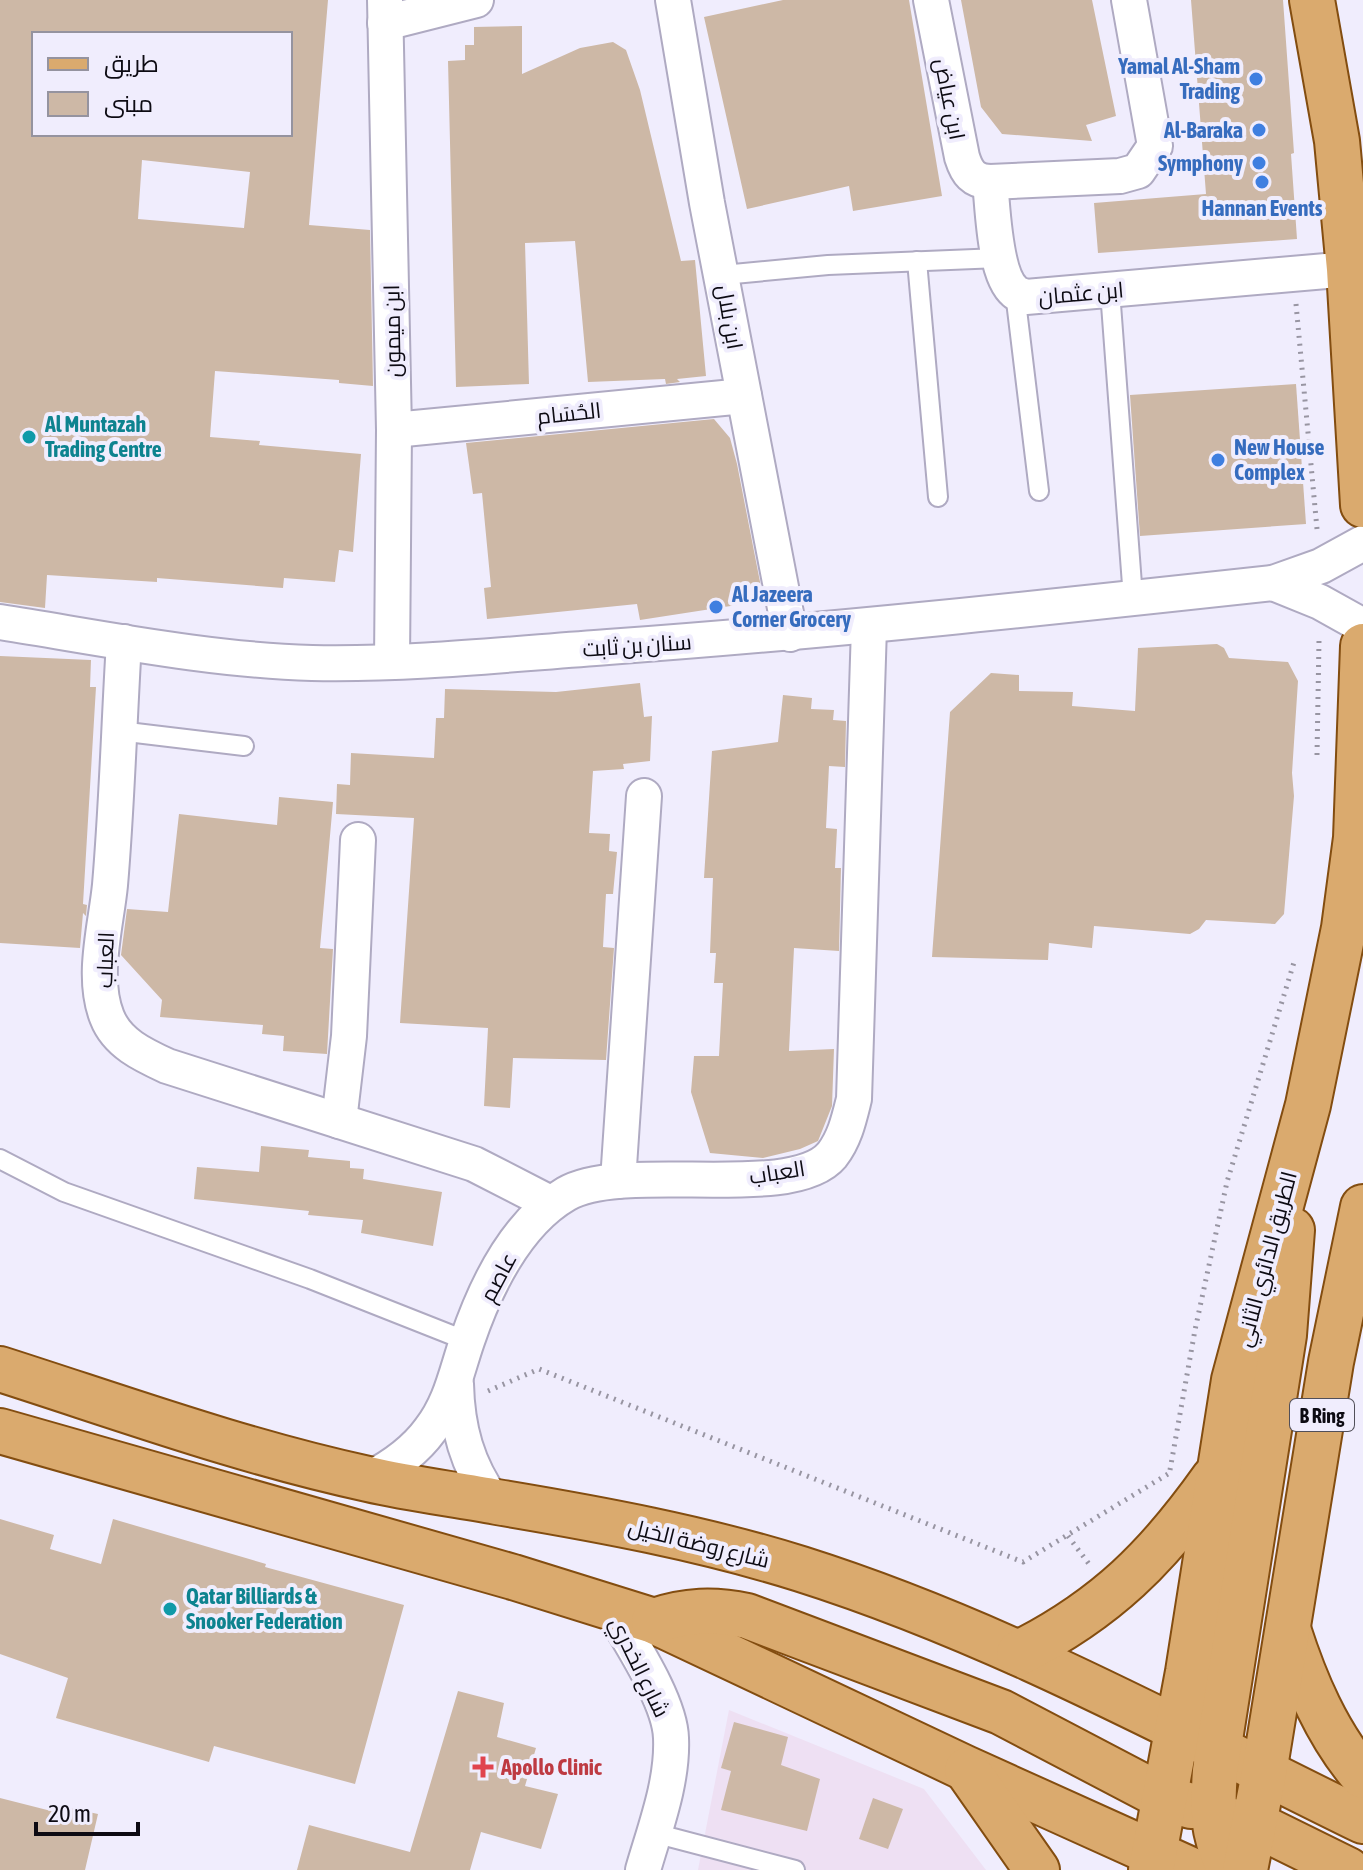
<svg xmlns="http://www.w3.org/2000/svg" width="1363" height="1870" font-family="'Asap Condensed',Cairo,sans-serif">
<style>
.education{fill:#eee0f3}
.building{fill:#cdb8a6;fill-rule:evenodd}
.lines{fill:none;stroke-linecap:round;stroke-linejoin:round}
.lane-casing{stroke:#afaac2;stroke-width:22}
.street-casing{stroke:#afaac2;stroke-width:38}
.primary-casing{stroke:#834d10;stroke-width:48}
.path{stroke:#9895a2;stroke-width:5;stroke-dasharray:2 6;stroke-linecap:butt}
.lane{stroke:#fff;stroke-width:18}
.street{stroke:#fff;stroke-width:34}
.primary{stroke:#daaa6e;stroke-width:44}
.shop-dot{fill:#3f7fe0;stroke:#f0edfd;stroke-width:3}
.culture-dot{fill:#0f9aa8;stroke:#f0edfd;stroke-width:3}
.health-dot{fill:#e0444e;stroke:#f0edfd;stroke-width:3}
.labels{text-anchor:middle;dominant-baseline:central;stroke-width:8;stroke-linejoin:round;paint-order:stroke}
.shield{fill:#f0edfd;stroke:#514f59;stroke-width:2}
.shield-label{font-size:20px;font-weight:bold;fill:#0d0b13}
.shop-label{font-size:22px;font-weight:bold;fill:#366cbe;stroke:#f0edfd;text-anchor:end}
.street-label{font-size:22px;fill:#0d0b13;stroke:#f0edfd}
.culture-label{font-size:22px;font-weight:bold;fill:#0d838f;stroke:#f0edfd;text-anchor:start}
.health-label{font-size:22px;font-weight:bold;fill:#be3a42;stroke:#f0edfd;text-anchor:start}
</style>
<rect width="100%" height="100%" fill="#f0edfd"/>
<path class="education" d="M 729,1710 L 924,1789 L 986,1870 L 698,1870 Z"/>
<g class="building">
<path d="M 0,0 L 328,0 L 309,225 L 370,230 L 373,386 L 339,383 L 339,380 L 215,371 L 210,437 L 260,441 L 259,445 L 361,454 L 353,552 L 339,550 L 335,582 L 284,578 L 283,588 L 157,578 L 157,582 L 47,575 L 45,608 L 0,602 ZM 34,34 L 290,34 L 290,134 L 34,134 ZM 142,160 L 250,172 L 244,228 L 138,219 Z"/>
<path d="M 783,0 L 909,0 L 942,196 L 853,211 L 849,186 L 747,209 L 704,17 Z"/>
<path d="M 961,0 L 1092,0 L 1116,116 L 1086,125 L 1092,141 L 1002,134 L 981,107 Z"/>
<path d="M 1191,0 L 1283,0 L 1294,153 L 1291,154 L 1297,239 L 1098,253 L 1094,203 L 1206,194 Z"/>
<path d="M 522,26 L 522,74 L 580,48 L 613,42 L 626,50 L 640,90 L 681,261 L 695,260 L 706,376 L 677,379 L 680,382 L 666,384 L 665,379 L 588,382 L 575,241 L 525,243 L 529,384 L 456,387 L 448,61 L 465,60 L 465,45 L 474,45 L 474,27 Z"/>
<path d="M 1296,384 L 1306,524 L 1140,536 L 1130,395 Z"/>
<path d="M 714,419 L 730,438 L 737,464 L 761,587 L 750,603 L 640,620 L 637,604 L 487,619 L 484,588 L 491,587 L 482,493 L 473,494 L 466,443 Z"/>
<path d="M 1217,644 L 1224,648 L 1229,658 L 1288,662 L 1298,681 L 1292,773 L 1294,796 L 1284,914 L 1275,924 L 1206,920 L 1199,929 L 1190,934 L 1094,926 L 1092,948 L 1049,943 L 1048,960 L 932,957 L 950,712 L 991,673 L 1019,675 L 1019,691 L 1073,692 L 1072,706 L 1135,711 L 1138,648 Z"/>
<path d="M 0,656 L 91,660 L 90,687 L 96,687 L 83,904 L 87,905 L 86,916 L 83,913 L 80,948 L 0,943 Z"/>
<path d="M 640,683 L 644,717 L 652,716 L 650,761 L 623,764 L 624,769 L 593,771 L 589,833 L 610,834 L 609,851 L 617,852 L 613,894 L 606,894 L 603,947 L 614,948 L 606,1060 L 513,1058 L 510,1108 L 484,1106 L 488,1028 L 400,1023 L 414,818 L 336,814 L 337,784 L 350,785 L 351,753 L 434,758 L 436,718 L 444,718 L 445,689 L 556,692 Z"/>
<path d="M 783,695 L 812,698 L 811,709 L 834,710 L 833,720 L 846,721 L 845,767 L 829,766 L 826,828 L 837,829 L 835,868 L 841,868 L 839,951 L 794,948 L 789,1051 L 834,1049 L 832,1106 L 818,1141 L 800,1149 L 763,1158 L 710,1153 L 691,1092 L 694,1056 L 719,1056 L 723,983 L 714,983 L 716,953 L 710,953 L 713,878 L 704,878 L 712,751 L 778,742 Z"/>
<path d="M 279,797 L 333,802 L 320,948 L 333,949 L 327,1054 L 283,1051 L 284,1036 L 262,1034 L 263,1025 L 160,1017 L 162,1000 L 121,955 L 127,909 L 168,912 L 179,814 L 277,825 Z"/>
<path d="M 261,1146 L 309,1150 L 308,1157 L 350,1161 L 350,1168 L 364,1169 L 363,1179 L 442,1192 L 433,1246 L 361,1233 L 363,1220 L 308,1215 L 309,1211 L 194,1199 L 197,1167 L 259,1172 Z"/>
<path d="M 0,1519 L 54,1535 L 50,1549 L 101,1564 L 113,1519 L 266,1564 L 265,1567 L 404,1605 L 355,1784 L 214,1746 L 209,1762 L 56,1718 L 68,1678 L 0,1654 Z"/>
<path d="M 458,1691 L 504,1703 L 497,1737 L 536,1748 L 525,1786 L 558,1794 L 541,1849 L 481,1832 L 470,1870 L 297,1870 L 309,1825 L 410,1852 Z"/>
<path d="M 734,1722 L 788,1737 L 781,1765 L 820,1779 L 807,1831 L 721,1810 L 731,1771 L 721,1768 Z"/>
<path d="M 0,1798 L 63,1814 L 65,1807 L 98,1814 L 85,1870 L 0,1870 Z"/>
<path d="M 873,1798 L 903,1809 L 888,1849 L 859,1839 Z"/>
</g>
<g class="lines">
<defs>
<g id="lane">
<path d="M 917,261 L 938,497"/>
<path d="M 723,275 L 828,265 L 999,258"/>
<path d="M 1110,291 L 1133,598"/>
<path d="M 1015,293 L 1039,491"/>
<path d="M 119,731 L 244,746"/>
<path d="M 0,1159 L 64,1192 L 310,1279 L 467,1341"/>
<path d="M 654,1833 L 795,1870"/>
</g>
<g id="street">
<path d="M 385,0 L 394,430 L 392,662"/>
<path d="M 673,0 L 707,203 L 790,634"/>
<path d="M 931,0 L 962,157 C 967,173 973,181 990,182 L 1120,176 L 1138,171 L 1155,146 L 1129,0"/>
<path d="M 385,23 L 476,0"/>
<path d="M 990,182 C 993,208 994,275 1015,292 C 1017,294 1024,296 1026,297 L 1349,269"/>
<path d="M 394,430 L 744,396"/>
<path d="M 1273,583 L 1320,602 L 1363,626"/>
<path d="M 0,622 C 102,638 209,660 312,663 C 411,665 510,654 608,647 C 830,631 1052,607 1273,583 L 1321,566 L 1363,543"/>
<path d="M 124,642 C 119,723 117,804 110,885 C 106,926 91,977 107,1017 C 117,1043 143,1055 167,1066 L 474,1164 L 550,1203"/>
<path d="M 339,1121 L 349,1036 L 358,840"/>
<path d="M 618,1181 L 644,796"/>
<path d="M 456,1384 C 457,1428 467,1465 493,1501"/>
<path d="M 369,1479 C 392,1467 414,1452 430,1430 C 451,1403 456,1373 467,1341 C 485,1288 516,1223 566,1194 C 624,1160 792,1203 832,1155 C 845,1138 849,1119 854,1099 L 869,627"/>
<path d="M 609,1605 C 628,1639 670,1700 671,1738 C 673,1782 655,1828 643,1870"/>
</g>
<g id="primary">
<path d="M 1312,0 L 1337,141 L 1349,269 L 1363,505"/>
<path d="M 0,1369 C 122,1408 243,1452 368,1479 C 411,1489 454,1494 497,1502 C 599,1519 702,1538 801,1569 C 997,1631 1179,1731 1363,1821"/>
<path d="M 0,1431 L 513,1577 L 654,1621 L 965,1768 L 1191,1870"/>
<path d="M 654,1621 C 686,1610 714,1609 747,1616 L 1001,1712 L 1165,1798 L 1191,1806"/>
<path d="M 1288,1629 C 1305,1682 1327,1734 1363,1776"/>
<path d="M 1019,1653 C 1106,1609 1158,1557 1214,1478"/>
<path d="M 967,1770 L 1037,1870"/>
<path d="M 1225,1820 L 1255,1824 L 1348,1870"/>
<path d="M 1151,1870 L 1188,1672 L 1234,1380 L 1308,1105 L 1344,928 L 1356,838 L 1363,646"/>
<path d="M 1230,1870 C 1212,1833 1212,1811 1215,1771 L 1284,1335 L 1292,1230"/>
<path d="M 1245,1870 L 1264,1773 L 1331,1362 L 1363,1207"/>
</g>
</defs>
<use href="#lane" class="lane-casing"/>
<use href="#street" class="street-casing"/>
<use href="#primary" class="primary-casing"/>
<g class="path">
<path d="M 1296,304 L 1317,529"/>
<path d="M 1317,755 L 1319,641"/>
<path d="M 488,1391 L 539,1369 L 1023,1562 L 1168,1474"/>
<path d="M 1170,1470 L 1195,1330 L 1227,1182 L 1295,959"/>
<path d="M 1068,1536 L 1089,1564"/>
</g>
<use href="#lane" class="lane"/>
<use href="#street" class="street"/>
<use href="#primary" class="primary"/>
</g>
<g class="shop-dot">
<circle cx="1256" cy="79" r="8"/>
<circle cx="1259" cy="130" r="8"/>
<circle cx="1259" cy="163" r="8"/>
<circle cx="1262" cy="182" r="8"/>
<circle cx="1218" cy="460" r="8"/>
<circle cx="716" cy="607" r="8"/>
</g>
<g class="culture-dot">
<circle cx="29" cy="437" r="8"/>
<circle cx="170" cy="1609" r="8"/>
</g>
<path class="health-dot" d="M479 1755h8v8h8v8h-8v8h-8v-8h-8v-8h8z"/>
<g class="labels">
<rect class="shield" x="1290" y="1399" width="64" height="32" rx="6"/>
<g class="shield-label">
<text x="1322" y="1415">B Ring</text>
</g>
<g class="shop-label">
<text x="1240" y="66">Yamal Al-Sham<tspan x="1240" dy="25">Trading</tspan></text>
<text x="1243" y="130">Al-Baraka</text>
<text x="1243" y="163">Symphony</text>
<text x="1262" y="208" text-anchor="middle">Hannan Events</text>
<text x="1234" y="447" text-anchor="start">New House<tspan x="1234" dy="25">Complex</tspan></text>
<text x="732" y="594" text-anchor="start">Al Jazeera<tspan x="732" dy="25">Corner Grocery</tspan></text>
</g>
<g class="street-label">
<text transform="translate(950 99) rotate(79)">ابن عياض</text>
<text transform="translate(1081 293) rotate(-5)">ابن عثمان</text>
<text transform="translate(730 317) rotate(80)">ابن بلال</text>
<text transform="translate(392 331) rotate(-91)">ابن ميمون</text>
<text transform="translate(569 413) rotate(-6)">الحُسَام</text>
<text transform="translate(637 645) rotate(-4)">سنان بن ثابت</text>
<text transform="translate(105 960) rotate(-88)">العباب</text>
<text transform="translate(777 1172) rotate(-9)">العباب</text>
<text transform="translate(1266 1259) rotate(-75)">الطريق الدائري الثاني</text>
<text transform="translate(498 1277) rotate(-62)">عاصم</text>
<text transform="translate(699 1543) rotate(14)">شارع روضة الخيل</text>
<text transform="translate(640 1667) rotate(64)">شارع الخدري</text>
</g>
<g class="culture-label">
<text x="45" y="424">Al Muntazah<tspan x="45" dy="25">Trading Centre</tspan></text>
<text x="186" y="1596">Qatar Billiards &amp;<tspan x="186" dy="25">Snooker Federation</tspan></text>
</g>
<g class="health-label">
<text x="501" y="1767">Apollo Clinic</text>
</g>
</g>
<rect x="32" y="32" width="260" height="104" fill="#f0edfd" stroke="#95939f" stroke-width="2"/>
<rect x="48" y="58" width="40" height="12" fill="#daaa6e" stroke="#95939f" stroke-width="2"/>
<text x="104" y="72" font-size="24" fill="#0d0b13">طريق</text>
<rect x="48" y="92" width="40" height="24" fill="#cdb8a6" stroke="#95939f" stroke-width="2"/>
<text x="104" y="112" font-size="24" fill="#0d0b13">مبنى</text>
<path d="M36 1822v12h102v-12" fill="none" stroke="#0d0b13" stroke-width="4"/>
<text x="48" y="1822" font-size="24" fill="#0d0b13" stroke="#f0edfd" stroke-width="6" paint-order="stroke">20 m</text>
</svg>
